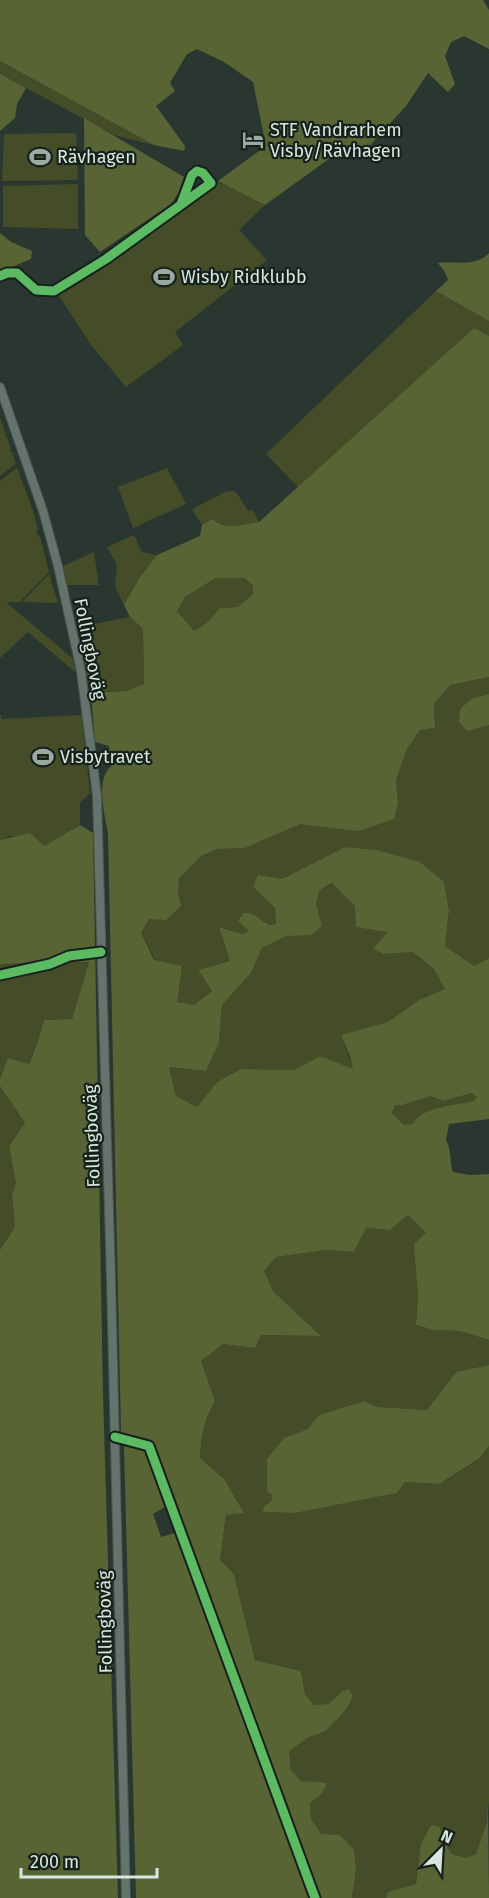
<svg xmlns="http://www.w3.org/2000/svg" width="489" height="1898" font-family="'Fira Sans',sans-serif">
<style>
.green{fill:#454d28}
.forest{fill:#596435;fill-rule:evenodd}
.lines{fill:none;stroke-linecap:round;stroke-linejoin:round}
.minor-casing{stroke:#49564f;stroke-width:8}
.secondary-casing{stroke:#49564f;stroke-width:10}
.minor{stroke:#66726c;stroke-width:5}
.secondary{stroke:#66726c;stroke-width:8}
.cycleway-casing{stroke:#16211b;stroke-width:13}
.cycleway{stroke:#5cba63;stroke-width:9}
.labels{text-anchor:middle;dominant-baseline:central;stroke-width:4.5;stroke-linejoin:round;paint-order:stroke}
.poi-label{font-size:18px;fill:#d7e7de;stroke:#16211b;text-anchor:start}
.street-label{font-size:18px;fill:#d7e7de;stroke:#16211b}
</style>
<rect width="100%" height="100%" fill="#293730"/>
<g class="green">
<path d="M 0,61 L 154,145 L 114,135 L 0,74 Z"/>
<path d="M 76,133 L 78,180 L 2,181 L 4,134 Z"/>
<path d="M 218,181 L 265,205 L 239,230 L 267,260 L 175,332 L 183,345 L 126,387 L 91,345 L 58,294 L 126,249 Z"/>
<path d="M 78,184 L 78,229 L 3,227 L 3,186 Z"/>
<path d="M 436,291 L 489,321 L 489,336 L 474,328 L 298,487 L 266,454 Z"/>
<path d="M 0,418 L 6,435 L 5,437 L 7,437 L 11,449 L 9,451 L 12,452 L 16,464 L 0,476 Z"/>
<path d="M 17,468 L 32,508 L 31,510 L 33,510 L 38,529 L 36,531 L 41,540 L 49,572 L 20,602 L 6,602 L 72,658 L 76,673 L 28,632 L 0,658 L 0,481 Z"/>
<path d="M 167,468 L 186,504 L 133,528 L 118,487 Z"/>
<path d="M 233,491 L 237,493 L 248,511 L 253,510 L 259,522 C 244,524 224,531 213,519 L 202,525 L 192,509 L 225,492 Z"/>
<path d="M 134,535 L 142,552 L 157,555 L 140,577 L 124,605 L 115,586 L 117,565 L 107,547 Z"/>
<path d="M 94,552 L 99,585 L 67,585 L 63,566 Z"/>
<path d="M 49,574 L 58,603 L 22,602 Z"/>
<path d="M 216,578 L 244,578 L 253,585 L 253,594 L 238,607 L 220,608 L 208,622 L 194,631 L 177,611 L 185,597 Z"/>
<path d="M 130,617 L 143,629 L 144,684 L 126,691 L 91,693 L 77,627 Z"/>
<path d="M 489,677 L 489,694 L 473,698 L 467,730 L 489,725 L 489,958 L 474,966 L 445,946 L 449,911 L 444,882 L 420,863 L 377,850 L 345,847 L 282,879 L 253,887 L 275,908 L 276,924 L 269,925 L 251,913 L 249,931 L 242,934 L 219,927 L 230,961 L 198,970 L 212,991 L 194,1005 L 177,1003 L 141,933 L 149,919 L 178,893 L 179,878 L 201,856 L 217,849 L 245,848 L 300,823 L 329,827 L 398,802 L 396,780 L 407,749 L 420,730 L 435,728 L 434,704 L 450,685 Z"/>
<path d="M 0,714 L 2,719 L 82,715 L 90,794 L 80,802 L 80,825 L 44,846 L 11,836 L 0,840 Z"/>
<path d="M 333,883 L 355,906 L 389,932 L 373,948 L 383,954 L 413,952 L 433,968 L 445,989 L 419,1000 L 389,1022 L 341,1035 L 354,1070 L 320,1056 L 294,1070 L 241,1069 L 217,1082 L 197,1107 L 176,1096 L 169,1067 L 206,1071 L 219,1042 L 222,1005 L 251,973 L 262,948 L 286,936 L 322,926 L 316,903 L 320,890 Z"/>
<path d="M 89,962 L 72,1019 L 44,1020 L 39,1038 L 28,1065 L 8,1058 L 0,1079 L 0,964 Z"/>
<path d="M 0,1086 L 25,1123 L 9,1146 L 16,1183 L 12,1194 L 15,1227 L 0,1250 Z"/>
<path d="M 472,1093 L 478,1097 L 474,1101 L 460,1105 L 413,1124 L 404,1125 L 392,1113 L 395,1105 L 402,1105 L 431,1096 L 443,1101 Z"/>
<path d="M 408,1215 L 426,1233 L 418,1295 L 416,1325 L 434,1330 L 460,1331 L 489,1340 L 489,1365 L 456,1372 L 427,1410 L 378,1407 L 364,1401 L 319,1415 L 308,1429 L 284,1438 L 267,1460 L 267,1490 L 272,1494 L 271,1502 L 264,1512 L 295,1513 L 397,1493 L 405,1482 L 439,1484 L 480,1458 L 489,1446 L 489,1802 L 487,1822 L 476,1854 L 466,1858 L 452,1854 L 445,1844 L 440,1827 L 421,1844 L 416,1884 L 389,1892 L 386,1898 L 352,1898 L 356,1870 L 340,1835 L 321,1835 L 311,1819 L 310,1803 L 321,1795 L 301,1781 L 291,1770 L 289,1750 L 307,1738 L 326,1731 L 353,1696 L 349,1689 L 334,1698 L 328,1704 L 314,1705 L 305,1694 L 301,1671 L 255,1660 L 234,1574 L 220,1560 L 226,1515 L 243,1513 L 200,1458 C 201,1436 204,1420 215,1401 L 201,1361 L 223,1344 L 255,1348 L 261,1335 L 321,1336 L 273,1291 L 264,1271 L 276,1257 L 327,1250 L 354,1252 L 366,1228 L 390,1230 Z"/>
</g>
<g class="forest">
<path d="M 0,0 L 483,0 L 489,10 L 489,49 L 464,36 L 451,42 L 445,56 L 455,84 L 448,92 L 428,73 L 406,106 L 363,153 L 344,148 L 265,205 L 218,181 L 266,146 L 253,82 L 224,62 L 197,49 L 187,54 L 170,83 L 175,91 L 156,106 L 185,146 L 184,151 L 154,145 L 0,61 Z"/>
<path d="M 0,74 L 26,88 L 17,104 L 15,118 L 0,131 Z"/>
<path d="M 84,118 L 184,177 L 178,194 L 171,204 L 100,252 L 85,235 Z"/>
<path d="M 0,233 L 11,242 L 32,251 L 31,259 L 0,272 Z"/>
<path d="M 489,253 L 489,321 L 436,291 L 448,280 L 445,272 L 438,263 C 455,261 477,267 489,253 Z"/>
<path d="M 474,328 L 489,336 L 489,677 L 450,685 L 434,704 L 435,728 L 420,730 L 407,749 L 396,780 L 398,802 L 394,819 L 359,831 L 300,824 L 245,848 L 217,849 L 201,856 L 179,878 L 178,893 L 181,906 L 166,920 L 149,919 L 141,933 L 154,960 L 182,966 L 177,1002 L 194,1005 L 212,991 L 198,970 L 230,961 L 219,927 L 242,934 L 249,931 L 238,921 L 243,913 L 251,913 L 269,925 L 276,924 L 275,908 L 253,887 L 258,875 L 282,879 L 345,847 L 377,850 L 420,862 L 444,882 L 449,911 L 445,946 L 474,966 L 489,958 L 489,1119 L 449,1124 L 446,1140 C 452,1151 449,1161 453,1172 L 470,1175 L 489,1174 L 489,1340 L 460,1331 L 434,1330 L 416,1325 L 418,1295 L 414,1244 L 426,1233 L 408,1215 L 390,1230 L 366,1228 L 354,1252 L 327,1250 L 276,1257 L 264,1271 L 273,1291 L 321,1336 L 261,1335 L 255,1348 L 223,1344 L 201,1361 L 215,1401 C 204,1420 201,1436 200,1458 L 224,1479 L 244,1513 L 226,1515 L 220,1560 L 234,1574 L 255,1660 L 301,1671 L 305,1694 L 314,1705 L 328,1704 L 343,1691 L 349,1689 L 353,1696 L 347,1708 L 326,1731 L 307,1738 L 289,1751 L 291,1770 L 301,1781 L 327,1783 L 321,1795 L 310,1803 L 311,1819 L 321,1834 L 340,1835 L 354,1850 L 356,1870 L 352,1898 L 319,1898 L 160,1465 L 145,1440 L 129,1438 L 121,1432 L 108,834 C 105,816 95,779 111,767 L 109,746 L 95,742 L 91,693 L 126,691 L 144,684 L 143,629 L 130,617 L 124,605 L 140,577 L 157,555 L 200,536 L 202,525 L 213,519 C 224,531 244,524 259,522 ZM 216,578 L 244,578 L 253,585 L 253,594 L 238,607 L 220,608 L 208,622 L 194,631 L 177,611 L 185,597 ZM 332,883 L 355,906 L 356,927 L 388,932 L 373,948 L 383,954 L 413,952 L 433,968 L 445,989 L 419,1000 L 388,1022 L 341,1035 L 350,1056 L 353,1069 L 320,1056 L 294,1070 L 241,1069 L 217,1082 L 197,1107 L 176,1096 L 169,1067 L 206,1071 L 219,1042 L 222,1005 L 251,973 L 262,948 L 286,936 L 311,935 L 322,926 L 316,903 L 320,890 ZM 472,1093 L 477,1097 L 474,1101 C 455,1106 422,1106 413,1124 L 404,1125 L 392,1113 L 395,1105 L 402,1105 L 431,1096 L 443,1101 Z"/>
<path d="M 489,694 L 489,725 L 467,731 L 459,722 L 460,709 L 473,698 Z"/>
<path d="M 80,825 L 93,833 L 103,1395 L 118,1898 L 0,1898 L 0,1250 L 15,1227 L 12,1194 L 16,1183 L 9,1146 L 25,1123 L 0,1086 L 0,1079 L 8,1058 L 29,1064 L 39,1038 L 44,1020 L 72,1019 L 89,962 L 0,964 L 0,840 L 30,833 L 44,846 Z"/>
<path d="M 489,1365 L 489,1446 L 480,1458 L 439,1484 L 405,1482 L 397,1493 L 295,1513 L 263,1512 L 264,1506 L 271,1502 L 272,1495 L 267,1491 L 267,1459 L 284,1438 L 308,1429 L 319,1415 L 364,1401 L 378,1407 L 427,1410 L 456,1372 Z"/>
<path d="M 124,1446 L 143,1447 L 153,1467 L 165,1507 L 153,1514 L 161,1537 L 175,1533 L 310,1898 L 136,1898 Z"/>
<path d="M 488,1802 L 489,1898 L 386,1898 L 388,1892 L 416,1884 L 421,1844 L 431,1825 L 440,1827 L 445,1844 L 452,1854 L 466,1858 L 476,1854 L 487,1822 Z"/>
</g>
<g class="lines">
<defs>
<g id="minor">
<path d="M 0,276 L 7,273 L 17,273 L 36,290 L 54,291 L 106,259 L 211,183 L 203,173 L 197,171 L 192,175 L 181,204"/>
<path d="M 0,975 L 50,964 L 69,956 L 101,952"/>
<path d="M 115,1437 L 149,1446 L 315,1898"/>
</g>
<path id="secondary" d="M 0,387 L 43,511 L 58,566 L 81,671 L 97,796 L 111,1280 L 126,1898"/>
</defs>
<use href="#minor" class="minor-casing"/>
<use href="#secondary" class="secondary-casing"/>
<use href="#minor" class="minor"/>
<use href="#secondary" class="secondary"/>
<defs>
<g id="cycleway">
<path d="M 0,276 L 7,273 L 17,273 L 36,290 L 54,291 L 106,259 L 211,183 L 203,173 L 197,171 L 192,175 L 181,204"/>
<path d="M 0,975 L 50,964 L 69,956 L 101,952"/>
<path d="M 115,1437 L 149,1446 L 315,1898"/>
</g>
</defs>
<use href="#cycleway" class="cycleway-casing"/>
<use href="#cycleway" class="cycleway"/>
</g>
<defs>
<symbol id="hotel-bare" viewBox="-9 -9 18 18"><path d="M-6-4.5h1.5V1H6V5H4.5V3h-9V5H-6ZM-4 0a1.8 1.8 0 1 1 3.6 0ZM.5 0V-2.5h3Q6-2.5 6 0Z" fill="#9aa9a1" stroke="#16211b" stroke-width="2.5" paint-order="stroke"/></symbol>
<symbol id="stadium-bare" viewBox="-9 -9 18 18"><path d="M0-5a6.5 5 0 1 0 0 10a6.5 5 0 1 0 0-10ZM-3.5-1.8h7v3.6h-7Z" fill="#9aa9a1" stroke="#16211b" stroke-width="2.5" paint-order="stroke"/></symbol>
</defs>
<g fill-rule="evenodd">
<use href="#hotel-bare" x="238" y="125" width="30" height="30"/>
<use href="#stadium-bare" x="25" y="142" width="30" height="30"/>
<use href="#stadium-bare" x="149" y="262" width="30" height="30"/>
<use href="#stadium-bare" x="28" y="742" width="30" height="30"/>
</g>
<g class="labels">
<g class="poi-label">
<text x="270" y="130">STF Vandrarhem<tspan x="270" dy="21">Visby/Rävhagen</tspan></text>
<text x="57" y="157">Rävhagen</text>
<text x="181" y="277">Wisby Ridklubb</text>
<text x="60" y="757">Visbytravet</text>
</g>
<g class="street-label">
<text transform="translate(90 649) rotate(79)">Follingboväg</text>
<text transform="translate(92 1136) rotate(-92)">Follingboväg</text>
<text transform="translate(105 1622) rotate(-91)">Follingboväg</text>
</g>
</g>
<g transform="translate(441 1850) rotate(24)" stroke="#16211b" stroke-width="4.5" paint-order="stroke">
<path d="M0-4.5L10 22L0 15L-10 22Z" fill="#d7e7de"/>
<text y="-9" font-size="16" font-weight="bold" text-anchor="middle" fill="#d7e7de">N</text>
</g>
<path d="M21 1868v9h136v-9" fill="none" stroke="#d7e7de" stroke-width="3"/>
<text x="30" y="1868" font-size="18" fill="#d7e7de" stroke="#16211b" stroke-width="4.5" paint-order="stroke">200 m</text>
</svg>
